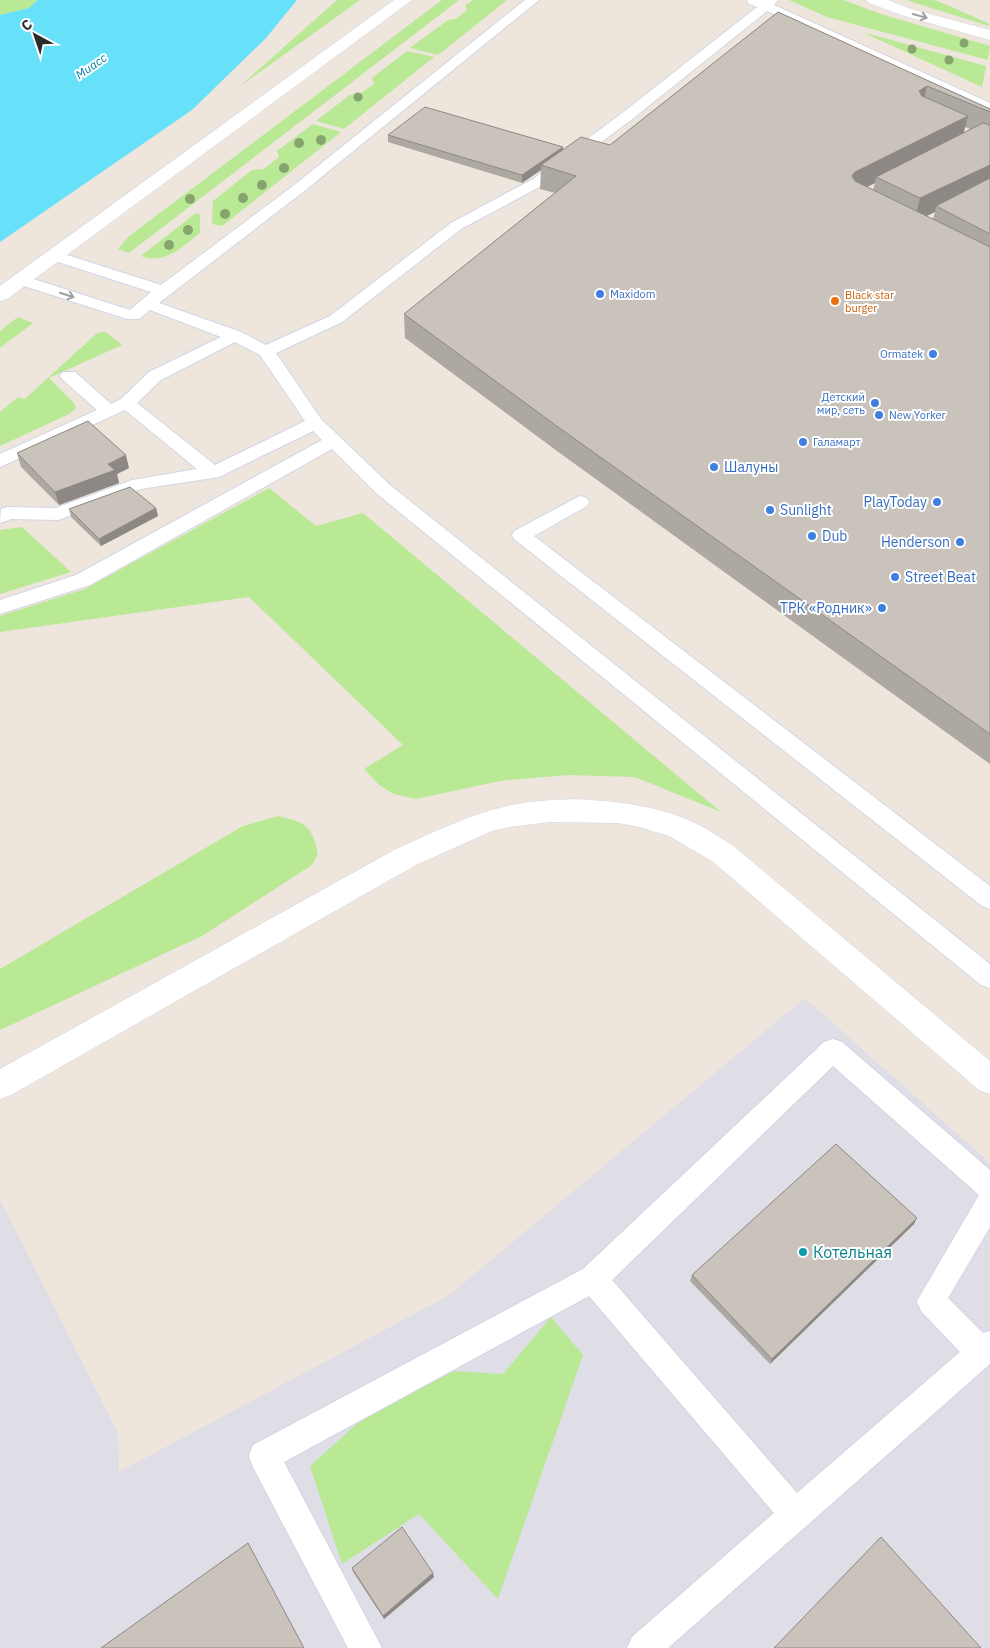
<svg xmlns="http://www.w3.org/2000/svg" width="990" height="1648" font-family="'IBM Plex Sans',sans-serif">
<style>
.industrial{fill:#dfdde6}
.green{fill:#b9e994}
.water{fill:#67e0f9}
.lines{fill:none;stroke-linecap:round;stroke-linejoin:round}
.service-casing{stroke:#d1d7e5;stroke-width:2}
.tertiary-casing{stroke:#d1d7e5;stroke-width:1}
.service{fill:#fff;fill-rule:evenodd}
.tertiary{fill:#fff;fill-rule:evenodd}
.tree{fill:#86a46e}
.wall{fill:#ada8a1;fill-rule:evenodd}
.shaded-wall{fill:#8d8883}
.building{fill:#c9c3bb;stroke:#8d8883}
.oneway{stroke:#a0a0a0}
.shop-dot{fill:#3f7fe0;stroke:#fff;stroke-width:2}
.food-dot{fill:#e8710a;stroke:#fff;stroke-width:2}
.culture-dot{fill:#0f9aa8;stroke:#fff;stroke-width:2}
.labels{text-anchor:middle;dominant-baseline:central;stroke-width:4;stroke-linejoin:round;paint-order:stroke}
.far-shop-label{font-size:11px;fill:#366cbe;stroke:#fff;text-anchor:start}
.far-food-label{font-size:11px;fill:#c56008;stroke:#fff;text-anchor:start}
.far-water-label{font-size:12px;font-style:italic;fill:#027fa8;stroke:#fff}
.shop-label{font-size:14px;fill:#366cbe;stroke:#fff;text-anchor:start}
.near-culture-label{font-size:16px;fill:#0d838f;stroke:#fff;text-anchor:start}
</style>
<rect width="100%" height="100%" fill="#eee5dc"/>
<path class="industrial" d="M 805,998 L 990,1163 L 990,1648 L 0,1648 L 0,1200 L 118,1433 L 119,1472 L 448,1296 Z"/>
<g class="green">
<path d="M 0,0 L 38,0 L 29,8 L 0,15 Z"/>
<path d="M 337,0 L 360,0 L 239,87 Z"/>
<path d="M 442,0 L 459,0 L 129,253 L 118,249 L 128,237 Z"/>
<path d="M 473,0 L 507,0 L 438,55 L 410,48 L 448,20 L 456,19 L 467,10 L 465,6 Z"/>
<path d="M 789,0 L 843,0 L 881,14 L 990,46 L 988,60 L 827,17 Z"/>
<path d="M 906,0 L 935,0 L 988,23 L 989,26 Z"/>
<path d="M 862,32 L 986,66 L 982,87 Z"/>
<path d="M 407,51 L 434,57 L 344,129 L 316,121 L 350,95 L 361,93 L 374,84 L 372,78 Z"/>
<path d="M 313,124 L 341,132 L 222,226 L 212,224 L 213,201 L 252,170 L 264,169 L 279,157 L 277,151 Z"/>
<path d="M 196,213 L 200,214 L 200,233 C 182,247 165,265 141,256 Z"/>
<path d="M 18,317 L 33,323 L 0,348 L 0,331 Z"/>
<path d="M 101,332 L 106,332 L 122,345 L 49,378 L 74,403 L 76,408 L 69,414 L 0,446 L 0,412 L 18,397 L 25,399 L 96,334 Z"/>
<path d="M 269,488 L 316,526 L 363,513 L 721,812 L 635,777 L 568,775 L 500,781 L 416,799 L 394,794 L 379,785 L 364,769 L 403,745 L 249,597 L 0,632 L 0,616 L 85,589 Z"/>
<path d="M 22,527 L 71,572 L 0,594 L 0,530 Z"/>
<path d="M 278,816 C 307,823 311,825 318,854 L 312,865 L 202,936 L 0,1030 L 0,969 L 243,826 Z"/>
<path d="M 551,1317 L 583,1355 L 498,1599 L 419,1514 L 342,1564 L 310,1466 L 418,1369 L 503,1374 Z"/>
</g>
<path class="water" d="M 38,0 L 297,0 L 266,38 L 192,110 L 0,242 L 0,15 L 29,8 Z"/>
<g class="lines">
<defs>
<g id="service">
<path d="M 525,0 L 539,0 L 303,192 L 159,303 L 241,332 L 266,345 L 330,316 L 451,223 L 533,179 L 621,114 L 757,7 L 749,4 L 747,0 L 778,0 L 774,5 L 990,103 L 990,112 L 985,111 L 767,11 L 631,120 L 543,185 L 461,229 L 342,322 L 276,353 L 321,419 L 390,485 L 990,964 L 990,988 L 981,985 L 376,493 L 332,449 L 90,585 L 0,614 L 0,600 L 76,575 L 322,440 L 313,431 L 219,477 L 141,489 L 58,520 L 11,519 L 0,523 L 1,509 L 8,507 L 56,508 L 132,480 L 197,469 L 125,410 L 0,467 L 0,454 L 97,410 L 63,380 L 60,376 L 63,372 L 75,372 L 111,404 L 121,399 L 149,372 L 221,337 L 150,310 L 139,319 L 127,319 L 15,283 L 13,280 L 15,277 L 27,277 L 130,310 L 151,292 L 49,259 L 47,256 L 49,253 L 61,253 L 161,285 L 293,186 ZM 235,342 L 260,355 L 305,421 L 215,465 L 137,403 L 161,380 Z"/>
<path d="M 580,496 L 587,498 L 589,502 L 587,506 L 534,536 L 990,886 L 990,909 L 982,906 L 514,539 L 512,535 L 514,531 Z"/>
<path d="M 833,1039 L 842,1042 L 990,1170 L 990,1227 L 948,1298 L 983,1333 L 990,1331 L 990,1364 L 668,1648 L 627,1648 L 632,1637 L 774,1513 L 589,1296 L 284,1462 L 382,1648 L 348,1648 L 253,1467 L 249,1456 L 253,1445 L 583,1269 L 824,1042 ZM 833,1066 L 979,1195 L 917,1301 L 921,1311 L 960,1352 L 797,1493 L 612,1280 Z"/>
</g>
<g id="tertiary">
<path d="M 394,0 L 412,0 L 7,299 L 0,301 L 0,286 Z"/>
<path d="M 866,0 L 888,0 L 911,9 L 990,30 L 990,40 L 901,15 L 869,3 Z"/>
<path d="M 573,799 C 614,801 657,805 695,823 C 708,829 720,838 732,845 L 990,1061 L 990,1094 L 979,1090 L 712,861 L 669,836 L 639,827 L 618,823 L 550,822 L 509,827 L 492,831 L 416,865 L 11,1095 L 0,1099 L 0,1069 L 396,849 C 432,833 468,815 507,806 C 529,801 551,800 573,799 Z"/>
</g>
</defs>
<use href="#service" class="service-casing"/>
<use href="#tertiary" class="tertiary-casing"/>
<use href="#service" class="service"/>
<use href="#tertiary" class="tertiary"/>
</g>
<g class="tree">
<circle cx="964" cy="43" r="4.5"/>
<circle cx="912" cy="49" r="4.5"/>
<circle cx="949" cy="60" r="4.5"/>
<circle cx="358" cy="97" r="4.5"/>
<circle cx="321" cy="140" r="5"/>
<circle cx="299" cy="143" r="5"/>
<circle cx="284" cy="168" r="5"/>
<circle cx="262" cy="185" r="5"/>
<circle cx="243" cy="198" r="5"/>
<circle cx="190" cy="199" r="5"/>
<circle cx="225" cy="214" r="5"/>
<circle cx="188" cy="230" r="5"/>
<circle cx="169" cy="245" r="5"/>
</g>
<g class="wall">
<path d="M 778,12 L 990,109 L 990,764 L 557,451 L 405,338 L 404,314 L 555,193 L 540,189 L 541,170 L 522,183 L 388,142 L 388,135 L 563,147 L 563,150 L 610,145 ZM 965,127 L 970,129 L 963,133 ZM 875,183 L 873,190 L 867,187 ZM 934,212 L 935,212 L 933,219 L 926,216 Z"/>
<path d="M 17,453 L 129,468 L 117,474 L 119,483 L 59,505 L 21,467 Z"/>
<path d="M 156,508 L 158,516 L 101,546 L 71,517 L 69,509 Z"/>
<path d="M 914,1224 L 770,1364 L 690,1281 L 692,1275 Z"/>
<path d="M 352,1568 L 434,1577 L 384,1619 L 353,1572 Z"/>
</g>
<g class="shaded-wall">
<path d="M 927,86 L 922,108 L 919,91 Z"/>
<path d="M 968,116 L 962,139 L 876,177 L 875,183 L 850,195 L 852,176 L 855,172 Z"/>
<path d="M 563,147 L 563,155 L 541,165 L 541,170 L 522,183 L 522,175 Z"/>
<path d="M 990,165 L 990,186 L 936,206 L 935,212 L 914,222 L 920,198 Z"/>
<path d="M 126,455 L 129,468 L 117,474 L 119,483 L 59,505 L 55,492 L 108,464 Z"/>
<path d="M 156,508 L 158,516 L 101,546 L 99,539 Z"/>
<path d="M 917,1218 L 914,1224 L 770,1364 L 772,1359 Z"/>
<path d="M 433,1573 L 434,1577 L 384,1619 L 383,1616 Z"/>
</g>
<g class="building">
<path d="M 778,12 L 990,109 L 990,112 L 927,86 L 919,91 L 922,96 L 968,116 L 855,172 L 852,176 L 855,181 L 990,247 L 990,734 L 558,427 L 404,314 L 576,176 L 541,165 L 581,137 L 610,145 Z"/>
<path d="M 425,107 L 563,147 L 522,175 L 388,135 Z"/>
<path d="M 983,123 L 990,125 L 990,165 L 920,198 L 876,177 Z"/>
<path d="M 990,178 L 990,234 L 936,206 Z"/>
<path d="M 88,421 L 126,455 L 108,464 L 115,470 L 55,492 L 17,453 Z"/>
<path d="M 130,487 L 156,508 L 99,539 L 69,509 Z"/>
<path d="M 836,1144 L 917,1218 L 772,1359 L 692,1275 Z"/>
<path d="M 402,1527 L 433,1573 L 383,1616 L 352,1568 Z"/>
<path d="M 881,1537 L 981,1648 L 774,1648 Z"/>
<path d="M 248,1543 L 304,1648 L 101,1648 Z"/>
</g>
<defs><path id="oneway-shaft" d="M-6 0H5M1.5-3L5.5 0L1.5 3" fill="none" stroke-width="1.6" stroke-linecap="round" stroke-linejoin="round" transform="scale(1.25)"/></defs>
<g class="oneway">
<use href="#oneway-shaft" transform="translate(920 16) rotate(16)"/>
<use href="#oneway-shaft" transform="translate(67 295) rotate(18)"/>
</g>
<g class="shop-dot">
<circle cx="600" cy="294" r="5"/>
<circle cx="933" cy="354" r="5"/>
<circle cx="875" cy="403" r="5"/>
<circle cx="879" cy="415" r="5"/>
<circle cx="803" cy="442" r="5"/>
<circle cx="714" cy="467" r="5"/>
<circle cx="937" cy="502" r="5"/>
<circle cx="770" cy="510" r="5"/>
<circle cx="812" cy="536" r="5"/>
<circle cx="960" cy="542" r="5"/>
<circle cx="895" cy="577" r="5"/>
<circle cx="882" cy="608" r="5"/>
</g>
<circle class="food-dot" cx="835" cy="301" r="5"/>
<circle class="culture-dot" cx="803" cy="1252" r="5"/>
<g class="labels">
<g class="far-shop-label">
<text x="610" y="294">Maxidom</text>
<text x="923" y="354" text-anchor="end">Ormatek</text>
<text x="865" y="397" text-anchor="end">Детский<tspan x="865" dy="13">мир, сеть</tspan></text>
<text x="889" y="415">New Yorker</text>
<text x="813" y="442">Галамарт</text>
</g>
<g class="far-food-label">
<text x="845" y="295">Black star<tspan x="845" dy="13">burger</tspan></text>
</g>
<g class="far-water-label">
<text transform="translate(91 66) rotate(-35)">Миасс</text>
</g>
<g class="shop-label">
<text x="724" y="467">Шалуны</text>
<text x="927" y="502" text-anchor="end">PlayToday</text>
<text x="780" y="510">Sunlight</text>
<text x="822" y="536">Dub</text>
<text x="950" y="542" text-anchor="end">Henderson</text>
<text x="905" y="577">Street Beat</text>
<text x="872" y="608" text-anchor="end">ТРК «Родник»</text>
</g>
<g class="near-culture-label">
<text x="813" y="1252">Котельная</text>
</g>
</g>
<g transform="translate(35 35) rotate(320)" stroke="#ffffff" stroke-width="4" paint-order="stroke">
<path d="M0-4L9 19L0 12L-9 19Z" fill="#2b2b2b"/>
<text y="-8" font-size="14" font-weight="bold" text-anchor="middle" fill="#2b2b2b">С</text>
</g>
</svg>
